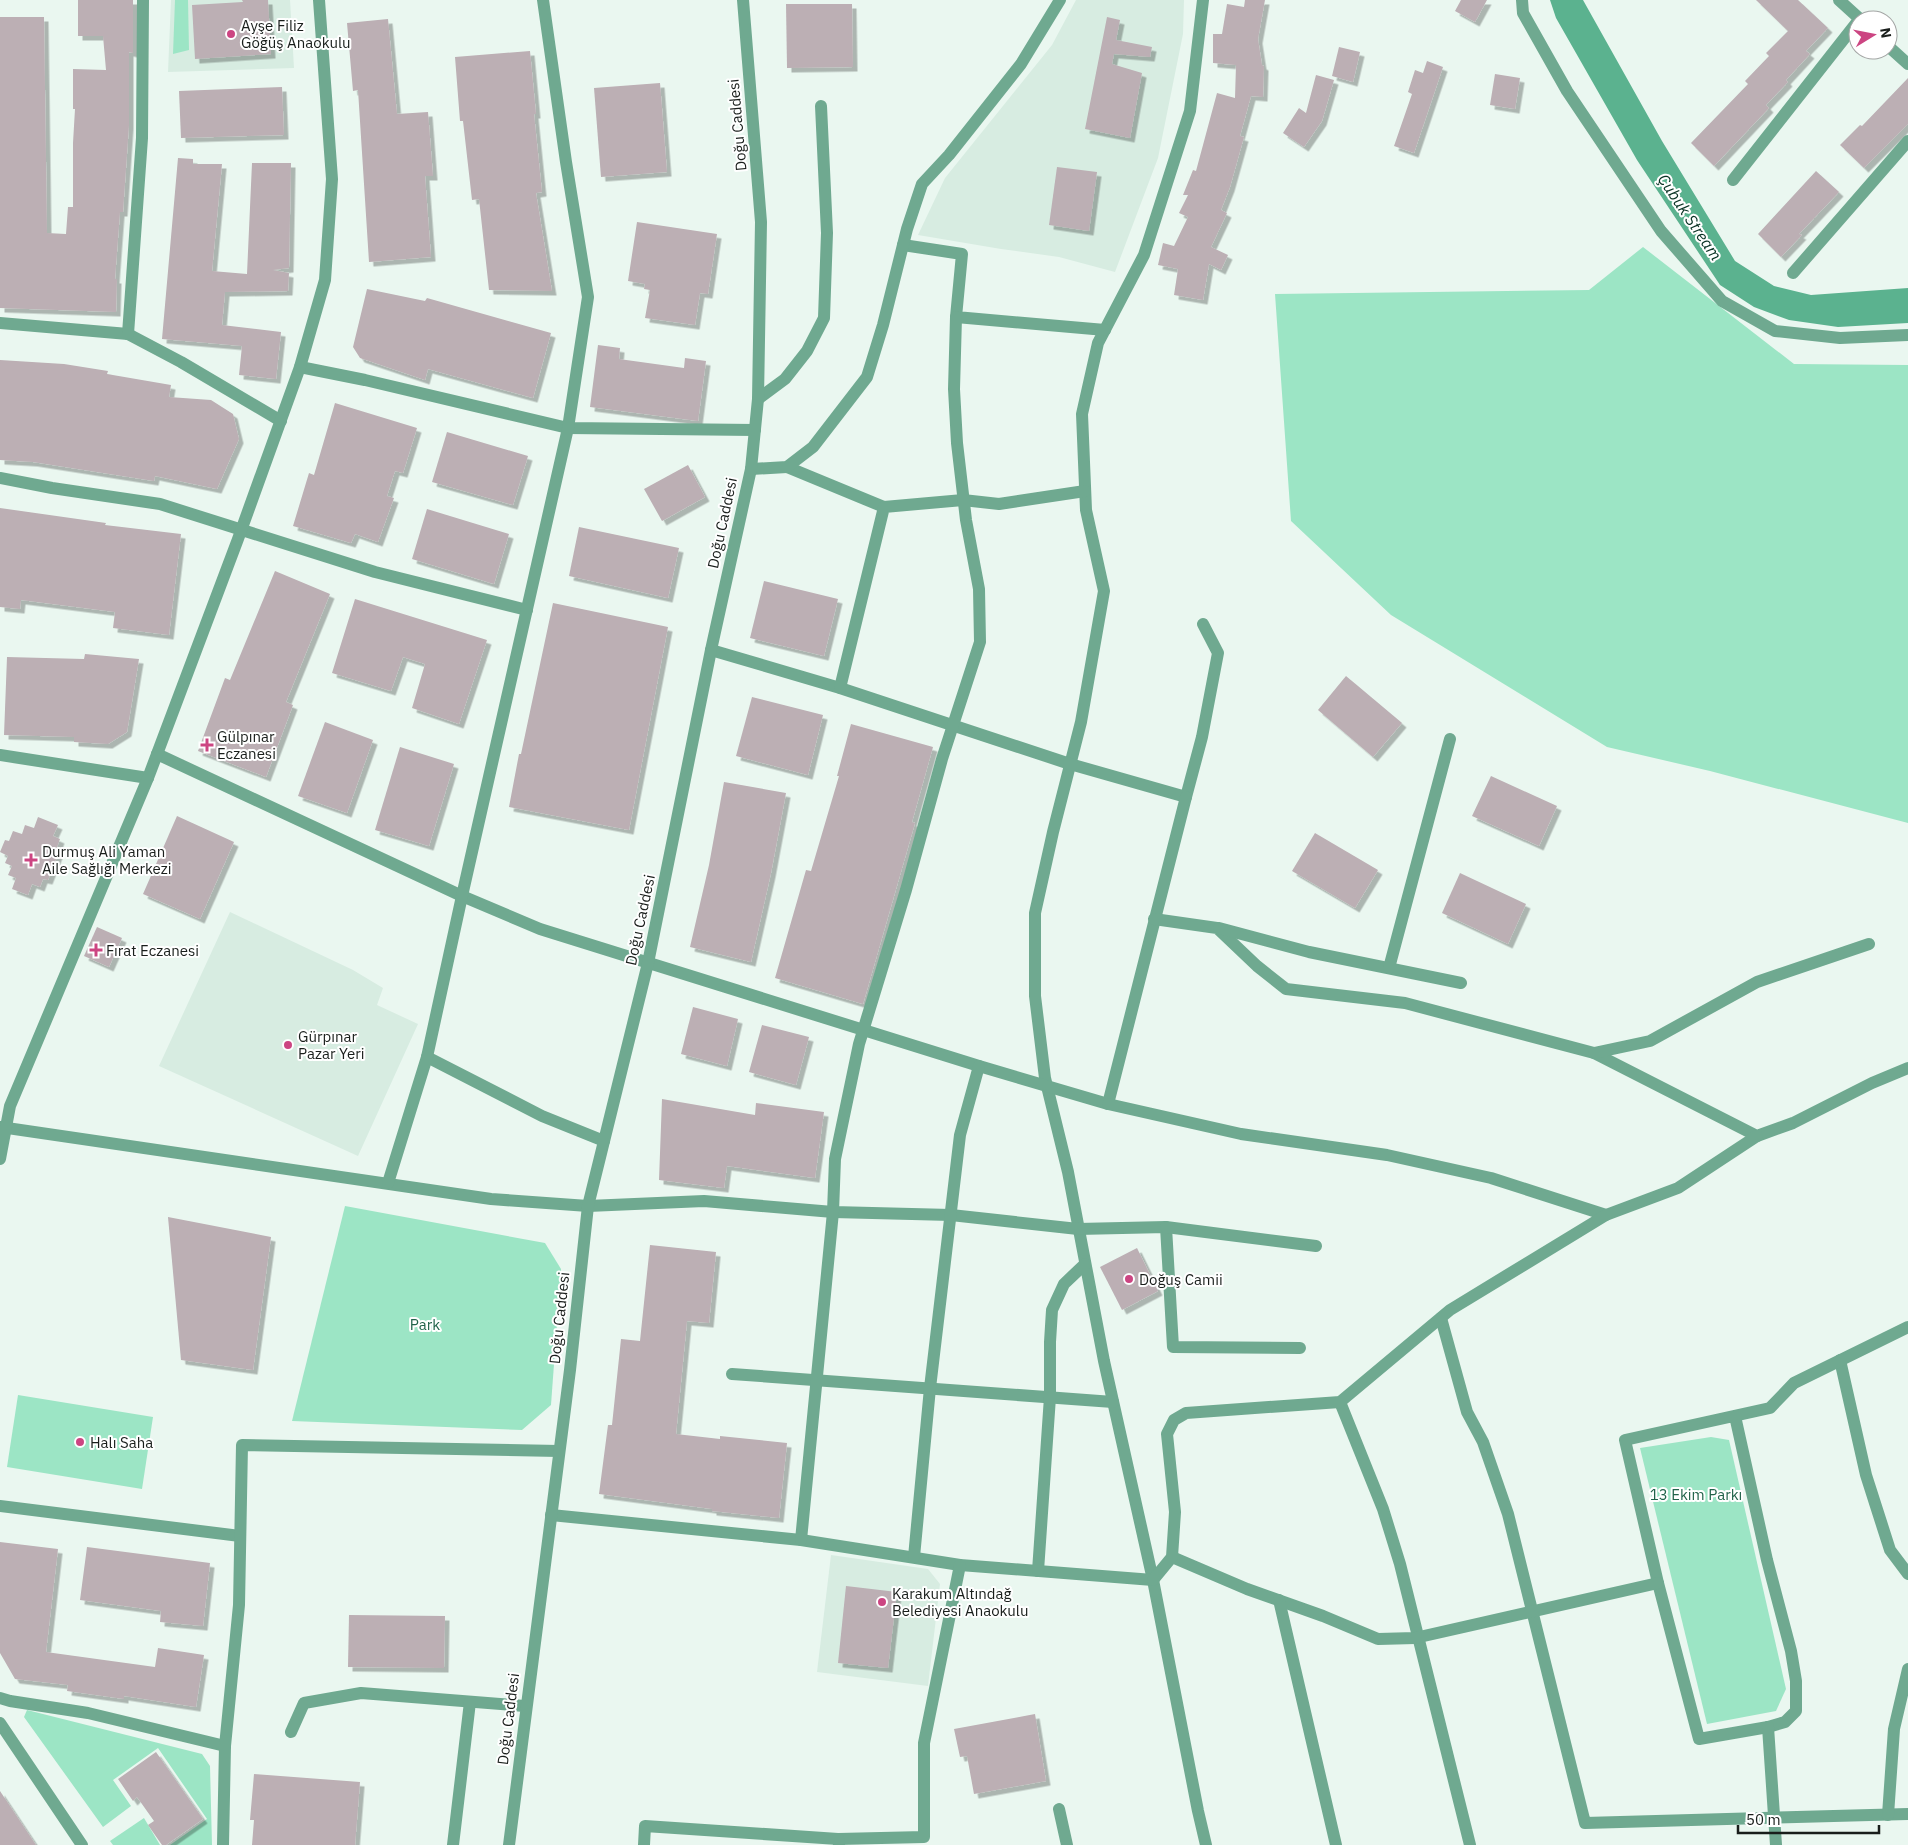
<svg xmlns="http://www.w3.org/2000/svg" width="1908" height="1845" font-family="'IBM Plex Sans',sans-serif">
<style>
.built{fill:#d7ece1}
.green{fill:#9ce5c5}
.water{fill:#5bb28f}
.building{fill:#bcafb4;filter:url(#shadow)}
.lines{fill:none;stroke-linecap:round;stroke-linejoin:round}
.minor{stroke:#6fa990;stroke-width:12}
.poi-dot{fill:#cc4582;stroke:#fff;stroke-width:2}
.labels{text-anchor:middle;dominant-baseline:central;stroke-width:4;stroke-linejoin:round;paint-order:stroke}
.poi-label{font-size:15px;fill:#191e1b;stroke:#fff;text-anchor:start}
.street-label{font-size:15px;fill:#191e1b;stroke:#fff}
.park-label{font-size:15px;fill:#21634a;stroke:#fff}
.water-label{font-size:16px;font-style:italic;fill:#083123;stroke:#fff}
</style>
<defs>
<filter id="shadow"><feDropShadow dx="4.5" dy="4.5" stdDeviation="0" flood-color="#0004"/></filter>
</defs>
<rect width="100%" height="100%" fill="#eaf7f0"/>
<g class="built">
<path d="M 171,0 L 290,0 L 294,68 L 168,72 Z"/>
<path d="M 1076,0 L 1184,0 L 1183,34 L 1158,158 L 1115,272 L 1059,257 L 1001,249 L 918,235 L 945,178 L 1052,45 Z"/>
<path d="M 230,912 L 353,970 L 383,988 L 377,1005 L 418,1024 L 358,1156 L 159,1066 Z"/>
<path d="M 831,1555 L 928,1569 L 940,1584 L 928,1686 L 817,1672 Z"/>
</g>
<g class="green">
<path d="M 175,0 L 188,0 L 189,50 L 173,54 Z"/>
<path d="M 1643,247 L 1794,364 L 1908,365 L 1908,823 L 1710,771 L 1607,747 L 1391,615 L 1291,521 L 1275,294 L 1589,290 Z"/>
<path d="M 345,1206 L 545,1243 L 561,1269 L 551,1405 L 522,1430 L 292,1421 Z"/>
<path d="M 18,1395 L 153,1417 L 142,1489 L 7,1467 Z"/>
<path d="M 1711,1437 L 1729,1440 L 1786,1689 L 1776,1711 L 1707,1724 L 1640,1448 Z"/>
<path d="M 27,1710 L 202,1754 L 210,1766 L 212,1845 L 170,1845 L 207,1819 L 158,1748 L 113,1780 L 131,1806 L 103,1827 L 24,1717 Z"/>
<path d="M 144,1818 L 160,1845 L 113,1845 L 110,1841 Z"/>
</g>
<path class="water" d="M 1550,0 L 1583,0 L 1662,141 L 1735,261 L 1774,286 L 1811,295 L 1908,288 L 1908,323 L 1838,327 L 1789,320 L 1754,307 L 1720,285 L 1637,160 L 1556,18 Z"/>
<g class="building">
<path d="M 78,0 L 133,0 L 133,53 L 129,52 L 129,125 L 123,212 L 120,212 L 115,279 L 117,279 L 116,312 L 0,308 L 0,17 L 44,17 L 47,233 L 66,234 L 68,207 L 73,207 L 73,143 L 75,109 L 73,109 L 73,69 L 106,70 L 103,36 L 78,36 Z"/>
<path d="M 242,0 L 268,0 L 271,54 L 195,59 L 192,5 L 243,2 Z"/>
<path d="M 1245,0 L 1265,0 L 1258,39 L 1262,65 L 1264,66 L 1263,97 L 1251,96 L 1240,136 L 1244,137 L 1230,187 L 1221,210 L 1227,213 L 1211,247 L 1228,255 L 1221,270 L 1209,264 L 1203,300 L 1174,295 L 1178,269 L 1158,265 L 1163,243 L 1174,246 L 1188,217 L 1179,213 L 1188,195 L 1183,195 L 1193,170 L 1196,171 L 1217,93 L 1235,98 L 1236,65 L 1213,63 L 1213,34 L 1222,34 L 1227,4 L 1244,7 Z"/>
<path d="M 1461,0 L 1487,0 L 1475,22 L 1455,11 Z"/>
<path d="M 1756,0 L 1798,0 L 1828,28 L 1806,51 L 1810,54 L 1786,80 L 1788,82 L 1766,105 L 1769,108 L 1714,166 L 1691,143 L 1748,84 L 1745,81 L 1769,56 L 1766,53 L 1788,31 Z"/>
<path d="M 786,4 L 852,4 L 853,67 L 787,68 Z"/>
<path d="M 1107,17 L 1120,20 L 1116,40 L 1152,47 L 1150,57 L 1114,54 L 1112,64 L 1142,73 L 1130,138 L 1085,129 Z"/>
<path d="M 388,19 L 397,114 L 428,112 L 433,176 L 425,176 L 431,257 L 369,262 L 358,90 L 353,91 L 347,23 Z"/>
<path d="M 1339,47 L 1360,52 L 1353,82 L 1332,76 Z"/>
<path d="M 530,51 L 536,114 L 534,114 L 542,192 L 536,193 L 552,291 L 489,290 L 479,199 L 472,200 L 463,121 L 460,121 L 455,57 Z"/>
<path d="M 1427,61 L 1443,67 L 1414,153 L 1394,146 L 1412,94 L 1408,92 L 1415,70 L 1423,73 Z"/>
<path d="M 1495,74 L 1520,78 L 1515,109 L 1490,105 Z"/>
<path d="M 1316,75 L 1334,80 L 1322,121 L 1304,147 L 1283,133 L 1299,108 L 1306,113 Z"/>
<path d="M 1908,78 L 1908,124 L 1864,168 L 1840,145 L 1860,125 L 1862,126 Z"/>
<path d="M 660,83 L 667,172 L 601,177 L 594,88 Z"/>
<path d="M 282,87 L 284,135 L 181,138 L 179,91 Z"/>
<path d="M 178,158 L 193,159 L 193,164 L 222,164 L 212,271 L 247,274 L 252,163 L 291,163 L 289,268 L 273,270 L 289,273 L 288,291 L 225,292 L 222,325 L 281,332 L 276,379 L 239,375 L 242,346 L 162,339 Z"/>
<path d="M 1057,167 L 1097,172 L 1089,231 L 1049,225 Z"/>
<path d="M 1816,171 L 1839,192 L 1799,234 L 1802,235 L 1781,257 L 1758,234 Z"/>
<path d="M 637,222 L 717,234 L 708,294 L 700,293 L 695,325 L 645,318 L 650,290 L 644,289 L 645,284 L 628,281 Z"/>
<path d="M 367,289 L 425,301 L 427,298 L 551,333 L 533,398 L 428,369 L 425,380 L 360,358 L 353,347 Z"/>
<path d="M 598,345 L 620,348 L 619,359 L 684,368 L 685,358 L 706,361 L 698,421 L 590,407 Z"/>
<path d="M 0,360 L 64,364 L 108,371 L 107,374 L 171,385 L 169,397 L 211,400 L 233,414 L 239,439 L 217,489 L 155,476 L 154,481 L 33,462 L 0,460 Z"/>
<path d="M 335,403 L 417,428 L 403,473 L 395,471 L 387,496 L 394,498 L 378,542 L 355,534 L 351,543 L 293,526 L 309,473 L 314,475 Z"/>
<path d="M 447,432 L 528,456 L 513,505 L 432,482 Z"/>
<path d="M 688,465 L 705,497 L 662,521 L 644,489 Z"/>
<path d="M 0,508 L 106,523 L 105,525 L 181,534 L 169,635 L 113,628 L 115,612 L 21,600 L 20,609 L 0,607 Z"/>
<path d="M 427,509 L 509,534 L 494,584 L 412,559 Z"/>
<path d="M 579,527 L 679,548 L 668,598 L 569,576 Z"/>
<path d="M 275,571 L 330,594 L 286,702 L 293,705 L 266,777 L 198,751 L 225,678 L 230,680 Z"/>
<path d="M 764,581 L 838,599 L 824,656 L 750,638 Z"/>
<path d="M 355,599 L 487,640 L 459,724 L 412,708 L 425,664 L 403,657 L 391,691 L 332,673 Z"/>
<path d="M 553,603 L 668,627 L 629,830 L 509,807 L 519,754 L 521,754 Z"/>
<path d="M 85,654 L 139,659 L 127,732 L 108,744 L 74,742 L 74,737 L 4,735 L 7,657 L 84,659 Z"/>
<path d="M 1346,676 L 1402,723 L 1373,757 L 1318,710 Z"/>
<path d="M 752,697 L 823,715 L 808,775 L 736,756 Z"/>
<path d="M 325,722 L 373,740 L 347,813 L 298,796 Z"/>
<path d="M 851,724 L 933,747 L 912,822 L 915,823 L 863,1004 L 775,978 L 806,870 L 811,871 L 839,776 L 837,776 Z"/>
<path d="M 400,747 L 454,764 L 429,846 L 375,830 Z"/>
<path d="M 1491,776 L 1557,806 L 1539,846 L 1472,816 Z"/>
<path d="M 724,782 L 786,793 L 771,873 L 751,962 L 690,947 L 709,865 Z"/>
<path d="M 177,816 L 234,842 L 200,919 L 143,894 Z"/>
<path d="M 38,817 L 58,825 L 53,836 L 60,839 L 57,847 L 60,849 L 48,880 L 43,879 L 40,887 L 32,884 L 28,895 L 12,889 L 16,878 L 8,875 L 12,866 L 5,863 L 8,856 L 0,852 L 5,840 L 9,841 L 13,831 L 22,834 L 25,825 L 34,828 Z"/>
<path d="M 1315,833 L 1378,870 L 1355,908 L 1292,871 Z"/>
<path d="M 1460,873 L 1526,904 L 1508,944 L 1442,913 Z"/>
<path d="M 97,927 L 122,938 L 109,967 L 84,956 Z"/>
<path d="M 693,1007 L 738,1019 L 727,1066 L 681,1054 Z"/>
<path d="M 762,1025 L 809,1037 L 796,1085 L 749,1072 Z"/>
<path d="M 662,1099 L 755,1115 L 756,1103 L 824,1112 L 815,1178 L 727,1166 L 724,1188 L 659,1180 Z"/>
<path d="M 168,1217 L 271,1237 L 253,1370 L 181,1360 Z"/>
<path d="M 650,1245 L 716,1252 L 709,1323 L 687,1321 L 676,1434 L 720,1439 L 720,1436 L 787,1443 L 779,1518 L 712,1511 L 712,1509 L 599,1494 L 608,1425 L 612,1425 L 621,1339 L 640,1341 Z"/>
<path d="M 1137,1248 L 1158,1291 L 1122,1310 L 1100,1267 Z"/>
<path d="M 0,1542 L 58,1549 L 46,1652 L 155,1667 L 158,1648 L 204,1655 L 196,1707 L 124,1696 L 124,1699 L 67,1691 L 68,1685 L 15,1679 L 0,1653 Z"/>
<path d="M 87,1547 L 210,1563 L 203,1626 L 160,1622 L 161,1611 L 80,1600 Z"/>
<path d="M 846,1586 L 897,1592 L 888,1668 L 838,1663 Z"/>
<path d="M 349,1615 L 445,1616 L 444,1668 L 348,1667 Z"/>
<path d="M 1035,1714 L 1046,1781 L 974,1794 L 967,1756 L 960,1757 L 954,1729 Z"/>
<path d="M 156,1752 L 203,1819 L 166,1845 L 162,1845 L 148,1825 L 154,1821 L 137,1797 L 133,1801 L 118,1779 Z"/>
<path d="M 254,1774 L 360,1782 L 355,1845 L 252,1845 L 254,1820 L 250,1820 Z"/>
<path d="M 0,1791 L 36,1845 L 0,1845 Z"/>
</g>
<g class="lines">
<g class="minor">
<path d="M 1203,0 L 1190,111 L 1144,255 L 1098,343 L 1082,414 L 1086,510 L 1104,591 L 1081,722 L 1053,832 L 1035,913 L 1035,996 L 1045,1078 L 1068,1172 L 1104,1361 L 1153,1580 L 1198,1811 L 1206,1845"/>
<path d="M 1522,0 L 1523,13 L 1567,91 L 1661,231 L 1722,301 L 1775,331 L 1840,338 L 1908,335"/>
<path d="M 1839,0 L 1861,20"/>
<path d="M 1888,46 L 1908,64"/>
<path d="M 1733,180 L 1858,21"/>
<path d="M 903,245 L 962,254 L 956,317 L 1105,330"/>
<path d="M 1793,273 L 1908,141"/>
<path d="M 0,323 L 128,334 L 181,362 L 281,421"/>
<path d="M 128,334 L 142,138 L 143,0"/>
<path d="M 300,367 L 365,380 L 568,428 L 755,430"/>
<path d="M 758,399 L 785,379 L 807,351 L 824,318 L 827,233 L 821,106"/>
<path d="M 787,467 L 884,507"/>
<path d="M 751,469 L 787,467 L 813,447 L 867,377 L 883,325 L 907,229 L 922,184 L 949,155 L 1021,64 L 1060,0"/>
<path d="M 0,478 L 52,488 L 160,504 L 375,572 L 527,610"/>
<path d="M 711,650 L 840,688 L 1070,764 L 1186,797 L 1202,737 L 1218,653 L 1203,624"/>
<path d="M 840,688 L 884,507 L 963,500 L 999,504 L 1085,491"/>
<path d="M 157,754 L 462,896 L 540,929 L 979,1066 L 1108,1104 L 1186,797"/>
<path d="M 0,755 L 148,778"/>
<path d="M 1154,919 L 1217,928 L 1257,966 L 1286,989 L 1405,1003 L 1594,1053 L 1757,1136 L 1793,1123 L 1872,1083 L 1908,1068"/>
<path d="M 1219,928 L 1309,952 L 1461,983"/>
<path d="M 1389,968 L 1450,739"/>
<path d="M 1594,1053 L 1650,1041 L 1757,982 L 1869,944"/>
<path d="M 427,1057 L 542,1116 L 604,1141"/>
<path d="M 1108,1104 L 1241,1134 L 1387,1155 L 1491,1178 L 1606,1215"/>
<path d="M 0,1127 L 491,1199 L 588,1206 L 704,1201 L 833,1212 L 951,1215 L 1078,1229 L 1166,1227 L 1173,1347 L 1300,1348"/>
<path d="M 0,1159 L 10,1106 L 148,778 L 238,539 L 300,367 L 325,280 L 332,179 L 319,0"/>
<path d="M 388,1183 L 427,1057 L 462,896 L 568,428 L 588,297 L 566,162 L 543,0"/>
<path d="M 1166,1227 L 1316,1246"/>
<path d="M 1441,1318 L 1467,1412 L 1483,1442 L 1508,1514 L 1585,1823 L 1908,1814"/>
<path d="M 1840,1360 L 1866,1475 L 1890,1550 L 1908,1574"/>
<path d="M 732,1374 L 1113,1402"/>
<path d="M 1340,1402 L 1383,1509 L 1400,1564 L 1470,1845"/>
<path d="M 1735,1416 L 1767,1560 L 1791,1651 L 1796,1681 L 1796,1711 L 1785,1722 L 1768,1727 L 1699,1739 L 1658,1583 L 1625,1440 L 1770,1408 L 1794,1383 L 1908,1327"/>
<path d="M 0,1506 L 240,1536"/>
<path d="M 551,1515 L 801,1540 L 960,1565 L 1153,1580"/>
<path d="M 801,1540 L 833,1212 L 835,1159 L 859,1044 L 906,890 L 942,759 L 980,642 L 979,589 L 966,520 L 957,443 L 954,389 L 956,317"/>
<path d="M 914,1557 L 930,1388 L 960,1135 L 979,1066"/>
<path d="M 1172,1557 L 1247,1589 L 1323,1616 L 1378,1639 L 1415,1638 L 1658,1583"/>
<path d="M 1038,1571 L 1050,1397 L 1050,1342 L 1052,1310 L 1064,1284 L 1085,1264"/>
<path d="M 1153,1580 L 1172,1557 L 1175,1512 L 1167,1434 L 1174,1420 L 1186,1413 L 1340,1402 L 1450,1310 L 1606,1215 L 1678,1188 L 1757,1136"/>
<path d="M 1279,1600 L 1336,1845"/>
<path d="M 0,1698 L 10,1701 L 88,1713 L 225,1746"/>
<path d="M 0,1723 L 82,1845"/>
<path d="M 1768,1727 L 1776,1845"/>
<path d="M 291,1732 L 304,1703 L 361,1693 L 525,1706"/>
<path d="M 1059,1809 L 1067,1845"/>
<path d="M 1888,1815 L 1894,1729 L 1908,1669"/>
<path d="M 838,1839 L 924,1837 L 924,1743 L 960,1565"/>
<path d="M 223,1845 L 225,1746 L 239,1605 L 242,1445 L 559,1451"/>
<path d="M 453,1845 L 470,1702"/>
<path d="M 509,1845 L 570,1370 L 588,1206 L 648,963 L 711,650 L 751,469 L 758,399 L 761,222 L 743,0"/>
<path d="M 644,1845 L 645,1826 L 838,1839 L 839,1845"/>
</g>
</g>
<g class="poi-dot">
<circle cx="231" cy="34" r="5"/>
<path d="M204.5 737.5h5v5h5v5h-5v5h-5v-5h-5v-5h5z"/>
<path d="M28.5 852.5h5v5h5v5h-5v5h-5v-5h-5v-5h5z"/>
<path d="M93.5 942.5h5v5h5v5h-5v5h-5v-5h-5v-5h5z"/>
<circle cx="288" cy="1045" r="5"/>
<circle cx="1129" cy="1279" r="5"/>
<circle cx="80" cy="1442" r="5"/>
<circle cx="882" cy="1602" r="5"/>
</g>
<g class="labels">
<g class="poi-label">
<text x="241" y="25">Ayşe Filiz<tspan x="241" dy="17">Göğüş Anaokulu</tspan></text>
<text x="217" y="736">Gülpınar<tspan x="217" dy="17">Eczanesi</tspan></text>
<text x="42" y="851">Durmuş Ali Yaman<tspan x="42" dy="17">Aile Sağlığı Merkezi</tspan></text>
<text x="106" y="950">Fırat Eczanesi</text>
<text x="298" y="1036">Gürpınar<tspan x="298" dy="17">Pazar Yeri</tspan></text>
<text x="1139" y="1279">Doğuş Camii</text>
<text x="90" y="1442">Halı Saha</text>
<text x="892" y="1593">Karakum Altındağ<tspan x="892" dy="17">Belediyesi Anaokulu</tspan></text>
</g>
<g class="street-label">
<text transform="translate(737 125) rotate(-95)">Doğu Caddesi</text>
<text transform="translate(722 523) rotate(-78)">Doğu Caddesi</text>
<text transform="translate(640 920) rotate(-78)">Doğu Caddesi</text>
<text transform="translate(559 1318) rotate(-84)">Doğu Caddesi</text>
<text transform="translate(508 1719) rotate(-83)">Doğu Caddesi</text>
</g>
<g class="park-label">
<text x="425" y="1324">Park</text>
<text x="1696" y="1494">13 Ekim Parkı</text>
</g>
<g class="water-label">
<text transform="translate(1690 217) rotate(56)">Çubuk Stream</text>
</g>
</g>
<g transform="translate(1873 35) rotate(80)"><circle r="24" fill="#ffffff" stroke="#a3a5a4"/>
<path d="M0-4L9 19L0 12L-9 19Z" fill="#cc4582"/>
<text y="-8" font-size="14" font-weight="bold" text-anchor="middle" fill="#191e1b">N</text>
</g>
<path d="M1738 1825v8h141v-8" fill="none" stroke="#191e1b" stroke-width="2.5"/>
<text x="1746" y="1825" font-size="15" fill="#191e1b" stroke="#ffffff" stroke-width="4" paint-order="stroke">50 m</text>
</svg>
